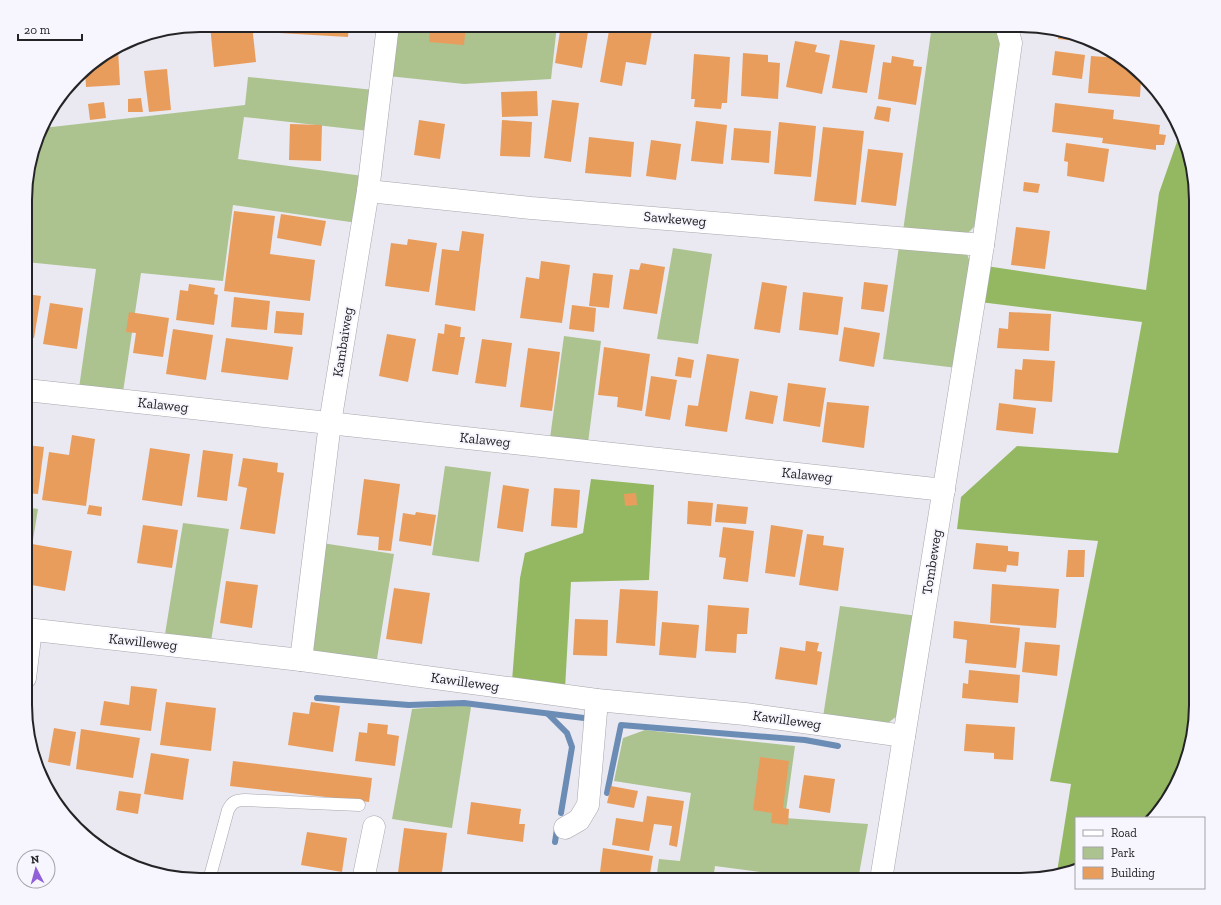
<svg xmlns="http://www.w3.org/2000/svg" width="1221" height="905" font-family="'Zilla Slab',serif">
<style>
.green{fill:#acc390}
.forest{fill:#94b862}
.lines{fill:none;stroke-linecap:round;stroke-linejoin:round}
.stream{stroke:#6b8cb4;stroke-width:6}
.building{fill:#e99d5d}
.service-casing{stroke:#a6a6ad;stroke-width:13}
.minor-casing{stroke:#a6a6ad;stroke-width:23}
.service{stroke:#fff;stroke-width:12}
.minor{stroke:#fff;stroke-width:22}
.labels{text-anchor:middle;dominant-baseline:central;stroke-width:4;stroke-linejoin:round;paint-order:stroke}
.street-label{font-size:14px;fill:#242426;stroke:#f7f6fe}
.rim{fill:none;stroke:#242426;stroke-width:2}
</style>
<rect width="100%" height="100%" fill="#eae9f1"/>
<g class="green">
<path d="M 393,25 L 557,25 L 551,79 L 464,84 L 388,76 Z"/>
<path d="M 932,25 L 992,25 L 998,32 L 1005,50 L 978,223 L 969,232 L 952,234 L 903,231 Z"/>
<path d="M 248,77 L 374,90 L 369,131 L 244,117 L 238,159 L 363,176 L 357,223 L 233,205 L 223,281 L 141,273 L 123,392 L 79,388 L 96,269 L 26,262 L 27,177 L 43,128 L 245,105 Z"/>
<path d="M 899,246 L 966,252 L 969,259 L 971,269 L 957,368 L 883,359 Z"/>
<path d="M 673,248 L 712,254 L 698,344 L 657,339 Z"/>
<path d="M 564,336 L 601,341 L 588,443 L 550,438 Z"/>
<path d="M 445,466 L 491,472 L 479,562 L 432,555 Z"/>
<path d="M 26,507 L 38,509 L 26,583 Z"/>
<path d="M 183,523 L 229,529 L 211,641 L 165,634 Z"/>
<path d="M 322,543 L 394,554 L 377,659 L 371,664 L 310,654 Z"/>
<path d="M 840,606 L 918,616 L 897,716 L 888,723 L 876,724 L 823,717 Z"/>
<path d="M 464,705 L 471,707 L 452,828 L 392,819 L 412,709 Z"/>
<path d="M 645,730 L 795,746 L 785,818 L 868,824 L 858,880 L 822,880 L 715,866 L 713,880 L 656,880 L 659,859 L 680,861 L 691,793 L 614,781 L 623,738 Z"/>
</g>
<g class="forest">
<path d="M 1180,133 L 1196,200 L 1196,716 L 1183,772 L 1154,818 L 1076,818 L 1076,867 L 1057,872 L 1071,784 L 1050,781 L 1098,541 L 957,529 L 961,497 L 1017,446 L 1118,453 L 1142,322 L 980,302 L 986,266 L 1146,290 L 1159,193 Z"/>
<path d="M 591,479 L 654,485 L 649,580 L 571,582 L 565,689 L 512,681 L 520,578 L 525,553 L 583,533 Z"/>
</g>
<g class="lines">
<g class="stream">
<path d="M 317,698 L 409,705 L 464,703 L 592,719"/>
<path d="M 548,714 L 567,733 L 572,747 L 561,813"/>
<path d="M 607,793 L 621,725 L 805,740 L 838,746"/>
<path d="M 555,842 L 557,829"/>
<path d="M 550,880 L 550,878"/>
</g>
</g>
<g class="building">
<path d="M 210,25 L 252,25 L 256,62 L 214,67 Z"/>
<rect x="257" y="25" width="18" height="6"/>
<path d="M 280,25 L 349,25 L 348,37 L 279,33 Z"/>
<path d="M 430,25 L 466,25 L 464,45 L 429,42 Z"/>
<path d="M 561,25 L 582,25 L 589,26 L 582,68 L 555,63 Z"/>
<path d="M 610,25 L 653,25 L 646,65 L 626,62 L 622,86 L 600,82 Z"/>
<path d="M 1059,32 L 1088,38 L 1095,43 L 1058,39 Z"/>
<path d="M 840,40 L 875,45 L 867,93 L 832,88 Z"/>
<path d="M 795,41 L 817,45 L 815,52 L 830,55 L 822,94 L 786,87 Z"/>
<path d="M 118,49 L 120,85 L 86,87 L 85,68 Z"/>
<path d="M 1055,51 L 1085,55 L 1082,79 L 1052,75 Z"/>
<path d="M 743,53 L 768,55 L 768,62 L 780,63 L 778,99 L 741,96 Z"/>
<path d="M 694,54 L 730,57 L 727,103 L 722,103 L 721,109 L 694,107 L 695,99 L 691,99 Z"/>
<path d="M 892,56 L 914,60 L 913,66 L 922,67 L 916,105 L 878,99 L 883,62 L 891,63 Z"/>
<path d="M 1091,56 L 1119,58 L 1136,68 L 1145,80 L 1141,80 L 1140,97 L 1088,93 Z"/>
<path d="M 167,69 L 171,110 L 149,112 L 144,71 Z"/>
<path d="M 537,91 L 538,116 L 502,117 L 501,92 Z"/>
<path d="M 141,98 L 143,112 L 128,112 L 128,99 Z"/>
<path d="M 552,100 L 579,103 L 571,162 L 544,158 Z"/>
<path d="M 104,102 L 106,118 L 90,120 L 88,104 Z"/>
<path d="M 1055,103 L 1114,110 L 1113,119 L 1160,125 L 1159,134 L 1166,135 L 1164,145 L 1156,145 L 1156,150 L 1102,143 L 1103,138 L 1052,132 Z"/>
<path d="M 877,106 L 891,108 L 889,122 L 874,119 Z"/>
<path d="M 419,120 L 445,124 L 440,159 L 414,155 Z"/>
<path d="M 502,120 L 532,122 L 530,157 L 500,156 Z"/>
<path d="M 696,121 L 727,125 L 723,164 L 691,161 Z"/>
<path d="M 779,122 L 816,126 L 811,177 L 774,174 Z"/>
<path d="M 290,124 L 322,125 L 321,161 L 289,160 Z"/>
<path d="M 823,127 L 864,131 L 856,205 L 814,201 Z"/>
<path d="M 734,128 L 771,131 L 769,163 L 731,160 Z"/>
<path d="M 589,137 L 634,142 L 631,177 L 585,173 Z"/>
<path d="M 651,140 L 681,144 L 676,180 L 646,176 Z"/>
<path d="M 1066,143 L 1109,149 L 1104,182 L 1067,176 L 1068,162 L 1064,161 Z"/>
<path d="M 868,149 L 903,153 L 896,206 L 861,202 Z"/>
<path d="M 1024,182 L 1040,184 L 1038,193 L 1023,191 Z"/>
<path d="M 234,211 L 275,216 L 270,254 L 315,260 L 310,301 L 224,291 Z"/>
<path d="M 281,214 L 326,221 L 321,246 L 277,238 Z"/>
<path d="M 1016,227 L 1050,231 L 1045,269 L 1011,265 Z"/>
<path d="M 462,231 L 484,234 L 475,311 L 435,305 L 442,249 L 459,251 Z"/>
<path d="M 408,239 L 437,243 L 429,292 L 385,286 L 391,243 L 407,245 Z"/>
<path d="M 541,261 L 570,265 L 562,323 L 520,318 L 526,277 L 539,279 Z"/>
<path d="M 641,263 L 665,267 L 657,314 L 623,309 L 630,269 L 639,270 Z"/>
<path d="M 593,273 L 613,275 L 609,308 L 589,306 Z"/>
<path d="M 762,282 L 787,286 L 780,333 L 754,329 Z"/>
<path d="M 864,282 L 888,285 L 884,312 L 861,309 Z"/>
<path d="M 189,284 L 215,288 L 214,294 L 218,295 L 214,325 L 176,320 L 180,290 L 188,291 Z"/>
<path d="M 803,292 L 843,297 L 838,335 L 799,330 Z"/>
<path d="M 26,294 L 41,296 L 34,338 L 26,337 Z"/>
<path d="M 234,297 L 270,301 L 267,330 L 231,327 Z"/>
<path d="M 50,303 L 83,308 L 77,349 L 43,344 Z"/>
<path d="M 572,305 L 596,308 L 594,332 L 569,329 Z"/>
<path d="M 276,311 L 304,313 L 302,335 L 274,333 Z"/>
<path d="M 129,312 L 169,318 L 163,357 L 133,353 L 136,333 L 126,332 Z"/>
<path d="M 1009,312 L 1051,314 L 1049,351 L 997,348 L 999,328 L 1008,329 Z"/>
<path d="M 445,324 L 461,327 L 460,337 L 465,337 L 458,375 L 432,371 L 438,333 L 444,334 Z"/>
<path d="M 844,327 L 880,333 L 874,367 L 839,361 Z"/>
<path d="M 173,329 L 213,335 L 206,380 L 166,374 Z"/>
<path d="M 387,334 L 416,339 L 408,382 L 379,376 Z"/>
<path d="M 226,338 L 293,347 L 288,380 L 221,372 Z"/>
<path d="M 482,339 L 512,343 L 506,387 L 475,383 Z"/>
<path d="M 604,347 L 650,354 L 642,411 L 617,407 L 618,397 L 598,395 Z"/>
<path d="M 528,348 L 560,352 L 552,411 L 520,407 Z"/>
<path d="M 707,354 L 739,359 L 727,432 L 685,426 L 688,405 L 698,406 Z"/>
<path d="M 678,357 L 694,360 L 691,378 L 675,376 Z"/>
<path d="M 1023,359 L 1055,361 L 1052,402 L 1013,399 L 1015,369 L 1022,370 Z"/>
<path d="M 651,376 L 677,380 L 670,420 L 645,416 Z"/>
<path d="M 788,383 L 826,388 L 820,427 L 783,421 Z"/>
<path d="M 750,391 L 778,396 L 773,424 L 745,419 Z"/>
<path d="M 827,402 L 869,406 L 864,448 L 822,442 Z"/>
<path d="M 999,403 L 1036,408 L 1033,434 L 996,430 Z"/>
<path d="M 72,435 L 95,439 L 86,506 L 42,500 L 49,452 L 69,455 Z"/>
<path d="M 26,445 L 44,447 L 38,494 L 26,493 Z"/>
<path d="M 150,448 L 190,454 L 182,506 L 142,500 Z"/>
<path d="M 203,450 L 233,454 L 227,501 L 197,497 Z"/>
<path d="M 243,458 L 278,463 L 277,472 L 284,473 L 275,534 L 240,529 L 247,488 L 238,486 Z"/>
<path d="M 364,479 L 400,484 L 391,551 L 378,550 L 379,537 L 357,535 Z"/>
<path d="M 503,485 L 529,489 L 523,532 L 497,528 Z"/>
<path d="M 554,488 L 580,490 L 577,528 L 551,526 Z"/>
<path d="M 636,493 L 637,505 L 625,506 L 624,494 Z"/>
<path d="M 688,501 L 713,503 L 711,526 L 687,524 Z"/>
<path d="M 717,504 L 748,507 L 746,524 L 715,522 Z"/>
<path d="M 89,505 L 102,507 L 101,516 L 87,514 Z"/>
<path d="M 416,512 L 436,515 L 431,546 L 399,541 L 403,513 L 415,515 Z"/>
<path d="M 143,525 L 178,530 L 172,568 L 137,563 Z"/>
<path d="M 771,525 L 803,530 L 795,577 L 765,573 Z"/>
<path d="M 723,527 L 754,531 L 748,582 L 723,579 L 726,558 L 719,557 Z"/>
<path d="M 807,534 L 824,536 L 823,545 L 844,548 L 838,591 L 799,585 Z"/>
<path d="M 976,543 L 1008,546 L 1008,551 L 1019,552 L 1018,566 L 1007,565 L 1006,572 L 973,569 Z"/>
<path d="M 32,544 L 72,551 L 65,591 L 26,584 Z"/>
<path d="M 1068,550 L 1085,550 L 1084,577 L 1066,577 Z"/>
<path d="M 226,581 L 258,585 L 252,628 L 220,623 Z"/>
<path d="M 992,584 L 1059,589 L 1056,628 L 990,623 Z"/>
<path d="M 394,588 L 430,593 L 422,644 L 386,639 Z"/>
<path d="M 620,589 L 658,591 L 655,646 L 616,643 Z"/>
<path d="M 708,605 L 749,608 L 747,634 L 737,634 L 736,653 L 705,651 Z"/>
<path d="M 575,619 L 608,620 L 607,656 L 573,655 Z"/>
<path d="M 954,621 L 1020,628 L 1016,668 L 965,663 L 967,640 L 953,638 Z"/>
<path d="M 662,622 L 699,625 L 696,658 L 659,655 Z"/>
<path d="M 806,641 L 819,643 L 817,651 L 822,652 L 817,685 L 775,679 L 780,647 L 805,651 Z"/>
<path d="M 1025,642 L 1060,645 L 1057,676 L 1022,672 Z"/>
<path d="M 969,670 L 1020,675 L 1018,703 L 962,698 L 963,683 L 968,684 Z"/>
<path d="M 131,686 L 157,689 L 151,731 L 100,725 L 104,701 L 129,705 Z"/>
<path d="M 166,702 L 216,708 L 211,751 L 160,745 Z"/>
<path d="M 311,702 L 340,706 L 333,752 L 288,745 L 293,712 L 309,714 Z"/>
<path d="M 368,723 L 388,725 L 387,734 L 399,736 L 395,766 L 355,761 L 359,732 L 367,733 Z"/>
<path d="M 966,724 L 1015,727 L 1013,760 L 994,759 L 994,753 L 964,751 Z"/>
<path d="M 54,728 L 76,732 L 70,766 L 48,762 Z"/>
<path d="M 81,729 L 140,738 L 133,778 L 76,769 Z"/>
<path d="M 151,753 L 189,759 L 183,800 L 144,794 Z"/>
<path d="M 760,757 L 789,761 L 783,808 L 789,809 L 788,825 L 771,823 L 772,813 L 753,810 Z"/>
<path d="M 233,761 L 372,778 L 369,802 L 230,786 Z"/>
<path d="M 804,775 L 835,779 L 830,813 L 799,808 Z"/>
<path d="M 611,786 L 638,791 L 634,808 L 607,803 Z"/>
<path d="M 119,791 L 141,794 L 138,814 L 116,810 Z"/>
<path d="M 647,796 L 684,801 L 677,847 L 669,845 L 672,826 L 654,824 L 649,851 L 612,845 L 616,818 L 643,822 Z"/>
<path d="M 471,802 L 521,809 L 519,824 L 525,824 L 523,842 L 467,834 Z"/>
<path d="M 404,828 L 447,833 L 441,880 L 397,880 Z"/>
<path d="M 307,832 L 347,838 L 342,872 L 301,865 Z"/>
<path d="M 603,848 L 653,856 L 649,880 L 599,880 Z"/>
<path d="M 237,872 L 273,879 L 273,880 L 223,880 L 223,875 L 236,878 Z"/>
<path d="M 719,874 L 749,879 L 749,880 L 719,880 Z"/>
<path d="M 313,875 L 320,877 L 320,880 L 312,880 Z"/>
</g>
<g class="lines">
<defs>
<path id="service" d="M 209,880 L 228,810 C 232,802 236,800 245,800 L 359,805"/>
<g id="minor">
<path d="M 368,191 L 531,208 L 983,245"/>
<path d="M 26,390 L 944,490"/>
<path d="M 26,629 L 301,660 L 597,700 L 745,714 L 904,736"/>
<path d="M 301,660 L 330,423 L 368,191 L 388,25"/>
<path d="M 25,678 L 31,630"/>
<path d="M 565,828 L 579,820 L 588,805 L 597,700"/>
<path d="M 363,880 L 374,827"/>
<path d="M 881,880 L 983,245 L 1011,43 L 1006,25"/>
</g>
</defs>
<use href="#service" class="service-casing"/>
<use href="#minor" class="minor-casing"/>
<use href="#service" class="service"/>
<use href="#minor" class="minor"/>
</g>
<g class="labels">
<g class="street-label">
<text transform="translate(675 219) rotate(5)">Sawkeweg</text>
<text transform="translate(343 342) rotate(-81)">Kambaiweg</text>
<text transform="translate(163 405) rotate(6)">Kalaweg</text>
<text transform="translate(485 440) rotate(6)">Kalaweg</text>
<text transform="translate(807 475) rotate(6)">Kalaweg</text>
<text transform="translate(932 562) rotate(-81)">Tombeweg</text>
<text transform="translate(143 642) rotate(6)">Kawilleweg</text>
<text transform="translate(465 682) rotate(8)">Kawilleweg</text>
<text transform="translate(787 720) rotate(8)">Kawilleweg</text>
</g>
</g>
<path d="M0 0H1221V905H0ZM200 32H1021A168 168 0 0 1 1189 200V705A168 168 0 0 1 1021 873H200A168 168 0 0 1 32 705V200A168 168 0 0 1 200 32Z" fill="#f7f6fe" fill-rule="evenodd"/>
<path class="rim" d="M200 32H1021A168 168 0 0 1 1189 200V705A168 168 0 0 1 1021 873H200A168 168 0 0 1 32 705V200A168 168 0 0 1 200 32Z"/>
<rect x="1075" y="817" width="130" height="72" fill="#f7f6fe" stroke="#a3a2a8"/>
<rect x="1083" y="830" width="20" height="6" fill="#ffffff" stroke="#a3a2a8"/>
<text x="1111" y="837" font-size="12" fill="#242426">Road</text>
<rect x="1083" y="847" width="20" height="12" fill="#acc390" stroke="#a3a2a8"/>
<text x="1111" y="857" font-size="12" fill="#242426">Park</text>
<rect x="1083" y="867" width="20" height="12" fill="#e99d5d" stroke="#a3a2a8"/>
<text x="1111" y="877" font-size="12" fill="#242426">Building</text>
<g transform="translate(36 869) rotate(354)"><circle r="19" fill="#f7f6fe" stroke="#a3a2a8"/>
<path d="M0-3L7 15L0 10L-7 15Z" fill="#915fd8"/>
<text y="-6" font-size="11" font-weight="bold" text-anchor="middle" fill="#242426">N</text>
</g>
<path d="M18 34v6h64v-6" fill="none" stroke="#242426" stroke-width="2"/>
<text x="24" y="34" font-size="12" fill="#242426" stroke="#f7f6fe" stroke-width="3" paint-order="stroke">20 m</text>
</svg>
